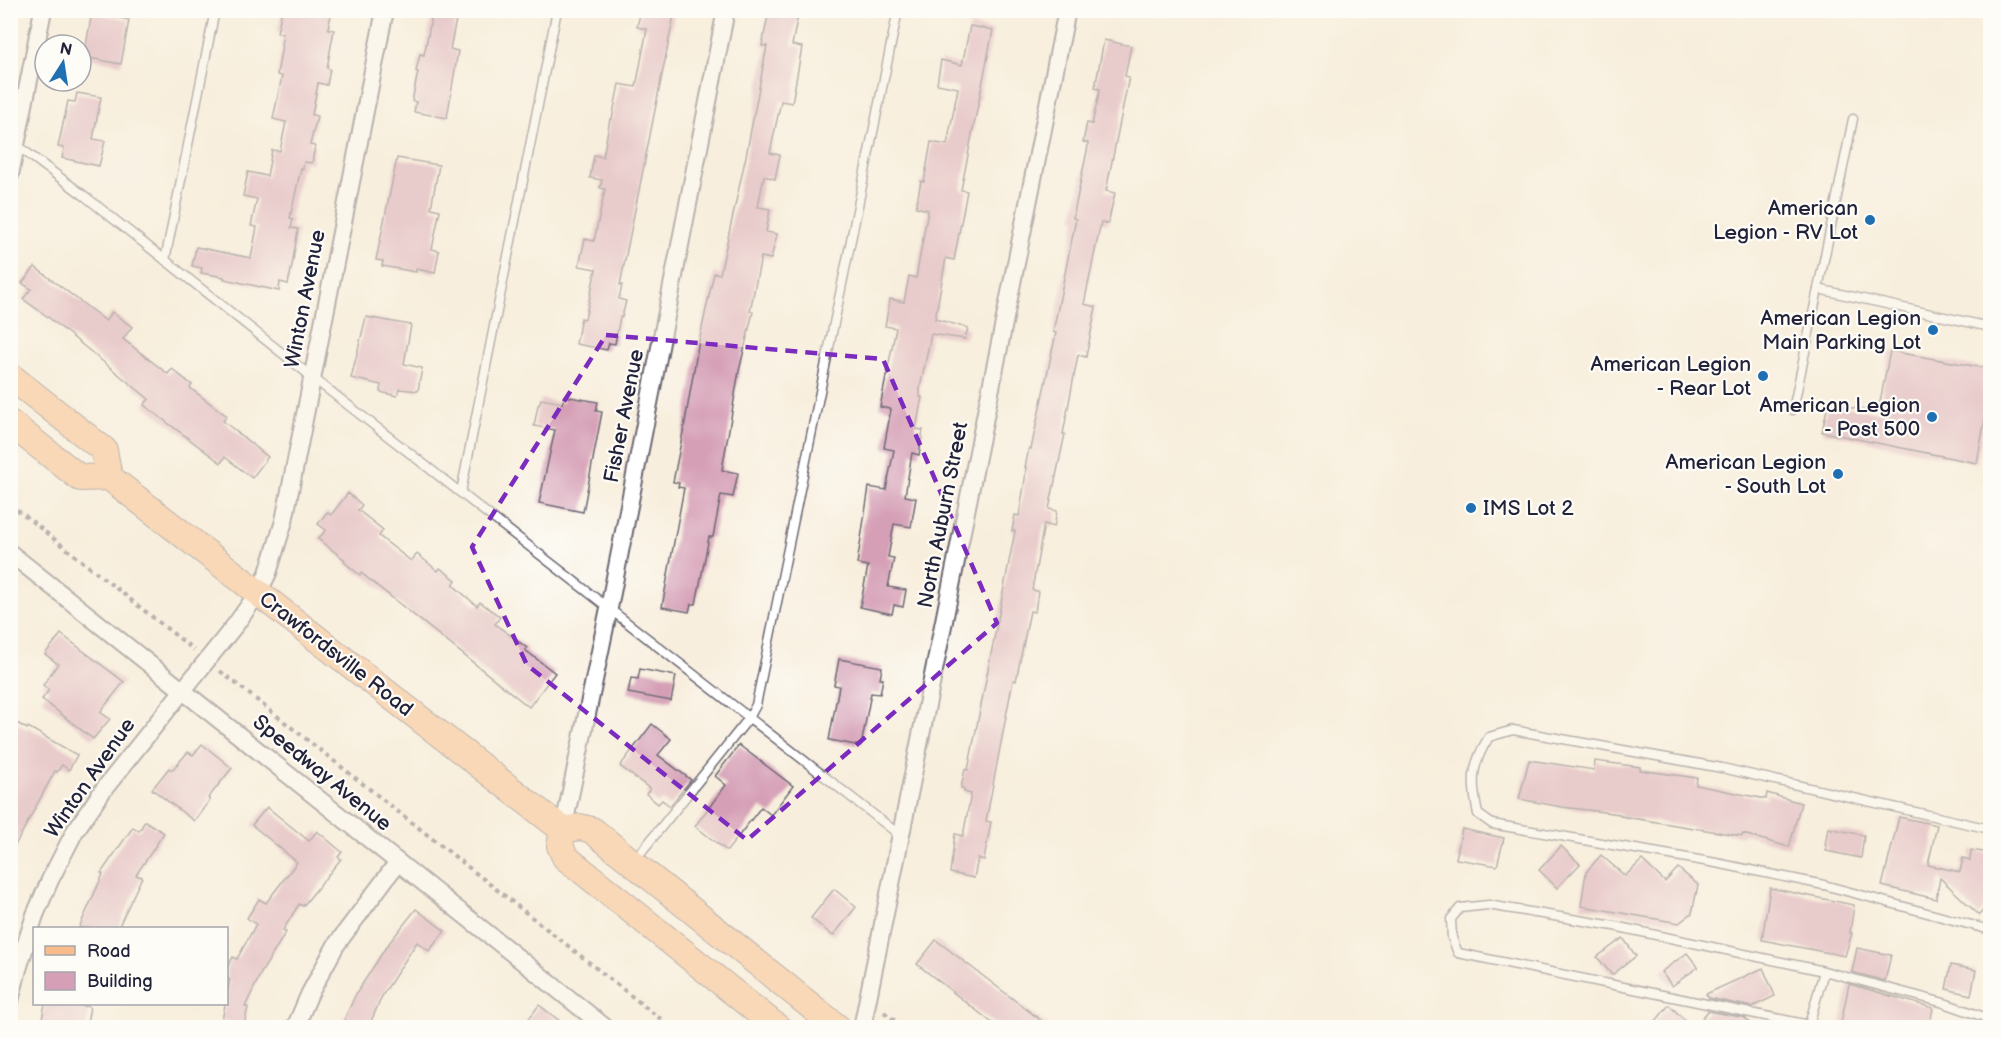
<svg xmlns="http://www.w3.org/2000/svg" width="2001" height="1038" font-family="'Balsamiq Sans',sans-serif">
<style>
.building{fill:#d59fb6}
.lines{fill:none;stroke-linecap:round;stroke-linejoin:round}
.service-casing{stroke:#6d6974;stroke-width:11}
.minor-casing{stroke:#6d6974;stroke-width:20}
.primary-casing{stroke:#6d6974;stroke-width:28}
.path{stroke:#6d6974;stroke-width:4;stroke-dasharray:4.5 4.5;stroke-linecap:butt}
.service{stroke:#fff;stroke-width:8}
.minor{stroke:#fff;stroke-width:16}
.primary{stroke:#fabc8b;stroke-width:26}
.marked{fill:none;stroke:#7b2cbf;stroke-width:4.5;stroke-dasharray:12 8;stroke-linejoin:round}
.poi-dot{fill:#1f6fb2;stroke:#fdfcf7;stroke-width:2}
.labels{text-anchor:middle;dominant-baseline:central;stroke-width:4.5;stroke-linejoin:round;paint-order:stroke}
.poi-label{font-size:21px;fill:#22223b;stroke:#fdfcf7;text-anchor:end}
.street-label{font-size:21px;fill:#22223b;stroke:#fdfcf7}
</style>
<rect width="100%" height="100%" fill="#fdfcf7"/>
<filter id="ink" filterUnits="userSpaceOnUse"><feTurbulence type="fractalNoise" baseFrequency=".0167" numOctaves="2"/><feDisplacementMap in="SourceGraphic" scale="12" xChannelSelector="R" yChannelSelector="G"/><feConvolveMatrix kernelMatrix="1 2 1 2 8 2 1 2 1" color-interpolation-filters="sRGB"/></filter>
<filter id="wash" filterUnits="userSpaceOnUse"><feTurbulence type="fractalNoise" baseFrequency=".008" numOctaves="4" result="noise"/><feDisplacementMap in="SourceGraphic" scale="24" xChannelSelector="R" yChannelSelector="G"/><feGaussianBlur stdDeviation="1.35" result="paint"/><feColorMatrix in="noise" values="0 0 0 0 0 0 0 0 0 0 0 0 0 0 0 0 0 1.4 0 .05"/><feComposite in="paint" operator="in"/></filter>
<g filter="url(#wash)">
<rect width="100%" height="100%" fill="#f8eedd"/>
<g id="blocks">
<g class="building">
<path d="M 282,10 L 332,10 L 328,29 L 334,30 L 327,68 L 330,69 L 327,85 L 318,83 L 312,115 L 317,116 L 310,145 L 315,146 L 312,163 L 304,162 L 303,169 L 301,168 L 290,218 L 293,219 L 291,228 L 298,229 L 292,266 L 288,284 L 280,282 L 279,291 L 224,279 L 224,277 L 201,273 L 202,268 L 192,266 L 196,247 L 251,258 L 257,227 L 251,226 L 257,199 L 243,196 L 248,172 L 267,176 L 272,150 L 280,151 L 286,122 L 273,119 L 282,76 L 277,75 L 282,45 L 281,45 L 283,34 L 277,33 Z"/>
<path d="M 433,10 L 458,10 L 450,49 L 458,51 L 447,118 L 414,112 L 416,102 L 412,101 L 418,72 L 416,71 L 420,54 L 424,55 Z"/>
<path d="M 641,10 L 675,10 L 620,285 L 622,285 L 619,299 L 626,301 L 622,317 L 620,317 L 615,344 L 609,343 L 607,350 L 576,344 L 581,318 L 585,319 L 596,269 L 579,266 L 585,239 L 594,241 L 605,189 L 600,188 L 602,180 L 590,178 L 594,155 L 603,157 L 610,119 L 612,119 L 619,84 L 636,87 L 647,29 L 637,27 Z"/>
<path d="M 769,10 L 799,10 L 792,45 L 802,47 L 792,103 L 781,101 L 770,153 L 780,155 L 775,179 L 764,176 L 758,207 L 770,209 L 766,232 L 777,234 L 771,259 L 761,257 L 750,311 L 753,312 L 739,371 L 722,470 L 738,473 L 733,497 L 721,495 L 713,537 L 709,537 L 696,604 L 691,604 L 689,612 L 662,607 L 684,488 L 678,487 L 679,483 L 673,482 L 685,422 L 698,346 L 714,273 L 720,274 L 746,156 L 767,46 L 762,46 Z"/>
<path d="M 92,12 L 129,20 L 121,64 L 84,57 Z"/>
<path d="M 970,26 L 993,30 L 961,190 L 967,191 L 954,260 L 946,258 L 935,319 L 968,328 L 965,339 L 931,334 L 920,388 L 920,397 L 922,397 L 916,429 L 923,430 L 919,455 L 912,453 L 905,496 L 916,498 L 911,527 L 894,524 L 888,557 L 894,558 L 888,587 L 906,590 L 903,607 L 894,605 L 892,614 L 860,607 L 868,566 L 857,564 L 869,487 L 886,490 L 894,450 L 884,448 L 891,409 L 880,407 L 896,328 L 885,326 L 890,299 L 904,302 L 909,276 L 916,278 L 928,210 L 916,207 L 921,181 L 924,182 L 931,142 L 947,145 L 958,88 L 937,84 L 941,60 L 962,65 Z"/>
<path d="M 1104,40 L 1131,46 L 1125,76 L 1129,77 L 1106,191 L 1115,193 L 1108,224 L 1101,222 L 1084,304 L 1096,307 L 1086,357 L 1078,355 L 1063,434 L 1065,434 L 1049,509 L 1057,511 L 1054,527 L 1044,524 L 1032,590 L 1038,591 L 1035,612 L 1030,611 L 1016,681 L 1013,680 L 986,821 L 991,822 L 984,860 L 978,858 L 974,878 L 950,873 L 955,834 L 963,836 L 971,794 L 964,792 L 964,789 L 961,788 L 965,769 L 968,770 L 987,675 L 1015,531 L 1012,531 L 1015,515 L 1019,516 L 1025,479 L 1026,467 L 1025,467 L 1029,448 L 1031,449 L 1056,333 L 1053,332 L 1076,219 L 1073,218 L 1075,208 L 1088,146 L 1088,143 L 1083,142 L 1087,123 L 1092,124 L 1100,89 L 1095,88 Z"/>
<path d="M 77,93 L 101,97 L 93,139 L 105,141 L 99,166 L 62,158 L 64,148 L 58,147 L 68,101 L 75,102 Z"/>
<path d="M 397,158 L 439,165 L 431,208 L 440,210 L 432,249 L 439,251 L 435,273 L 416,269 L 416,272 L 382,266 L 383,261 L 376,260 Z"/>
<path d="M 35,267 L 106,321 L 112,312 L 132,327 L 123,339 L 168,374 L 172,369 L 192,385 L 190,388 L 227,416 L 223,421 L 268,457 L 252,478 L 225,457 L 221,463 L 144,405 L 149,399 L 48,317 L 23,299 L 31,289 L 22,283 Z"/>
<path d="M 366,317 L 411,325 L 404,364 L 422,368 L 418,391 L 399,389 L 397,396 L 380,392 L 381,385 L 351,378 Z"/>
<path d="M 1890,351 L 1990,369 L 1990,391 L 1977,463 L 1822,432 L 1828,404 L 1878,412 Z"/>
<path d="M 564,396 L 598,402 L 596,411 L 602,412 L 583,512 L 539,503 L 555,430 L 534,426 L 538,405 L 539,405 L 541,399 L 562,403 Z"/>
<path d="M 348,493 L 362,505 L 358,510 L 383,530 L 379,536 L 411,561 L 417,554 L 438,571 L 440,568 L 456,580 L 453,585 L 477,606 L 480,602 L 500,617 L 495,624 L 527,648 L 525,650 L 555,673 L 529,707 L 361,573 L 360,575 L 344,562 L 345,560 L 318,539 L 326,530 L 318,524 L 327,512 L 331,515 Z"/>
<path d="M 61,634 L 124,682 L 100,712 L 110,719 L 93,739 L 42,699 L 49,690 L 43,685 L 58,664 L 45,654 Z"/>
<path d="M 839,659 L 882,667 L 880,679 L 883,679 L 880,694 L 871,693 L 861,746 L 829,740 L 839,686 L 834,685 Z"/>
<path d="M 640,669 L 676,676 L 671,701 L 628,693 L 631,678 L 638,679 Z"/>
<path d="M 10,719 L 27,729 L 28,727 L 77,755 L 69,770 L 62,765 L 57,772 L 55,771 L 10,855 Z"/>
<path d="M 652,724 L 671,739 L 658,755 L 691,780 L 670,806 L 662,800 L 658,804 L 646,794 L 650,789 L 620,766 Z"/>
<path d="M 202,744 L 232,768 L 208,798 L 210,800 L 194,821 L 152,789 L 169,768 L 172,770 L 188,752 L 193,755 Z"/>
<path d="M 739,745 L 793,786 L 771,815 L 761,807 L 727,851 L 695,826 L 726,785 L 715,776 Z"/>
<path d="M 1529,760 L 1594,770 L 1595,761 L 1640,767 L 1640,770 L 1697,778 L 1696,785 L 1766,799 L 1767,793 L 1801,803 L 1789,847 L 1743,834 L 1742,836 L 1620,816 L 1620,814 L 1562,807 L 1519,799 Z"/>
<path d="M 267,807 L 309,841 L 317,831 L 342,852 L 338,857 L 341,859 L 303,906 L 299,904 L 283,930 L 286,932 L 261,973 L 245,1007 L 248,1007 L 244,1025 L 222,1020 L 230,980 L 226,978 L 226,970 L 233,957 L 237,959 L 256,924 L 247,918 L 259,899 L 266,903 L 297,862 L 252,825 Z"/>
<path d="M 1899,817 L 1937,825 L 1928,865 L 1960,872 L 1963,858 L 1970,860 L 1971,850 L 1990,853 L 1990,903 L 1979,915 L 1940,878 L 1936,899 L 1882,886 Z"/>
<path d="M 145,821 L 164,833 L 136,875 L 142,877 L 118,928 L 79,928 L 103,874 L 101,873 L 133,827 L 139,831 Z"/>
<path d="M 1828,828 L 1864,835 L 1861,858 L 1826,851 L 1827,846 L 1825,845 Z"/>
<path d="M 1462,829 L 1504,838 L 1497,866 L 1456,859 Z"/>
<path d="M 1561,846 L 1580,864 L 1557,888 L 1539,870 Z"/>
<path d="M 1601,855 L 1625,876 L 1642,860 L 1665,882 L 1678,868 L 1698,885 L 1692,913 L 1679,923 L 1581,906 L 1586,872 Z"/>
<path d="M 1770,888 L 1854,905 L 1850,933 L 1852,933 L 1845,956 L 1762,940 Z"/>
<path d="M 834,889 L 856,907 L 833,936 L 811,918 Z"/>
<path d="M 416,909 L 445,931 L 429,951 L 417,942 L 382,996 L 368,1028 L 357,1028 L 344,1020 L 356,994 L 386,947 Z"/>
<path d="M 1623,938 L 1636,956 L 1612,975 L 1597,957 Z"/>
<path d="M 936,940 L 1051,1028 L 999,1028 L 917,964 Z"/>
<path d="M 1857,948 L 1891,955 L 1885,981 L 1852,972 Z"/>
<path d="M 1687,953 L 1698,967 L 1672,986 L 1661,972 Z"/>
<path d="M 1951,965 L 1976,970 L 1971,995 L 1946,989 Z"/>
<path d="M 1763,968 L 1775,996 L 1752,1007 L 1709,998 L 1706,994 Z"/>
<path d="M 1849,984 L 1933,1008 L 1929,1028 L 1840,1028 Z"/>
<path d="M 45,1004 L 73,1004 L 90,1007 L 86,1028 L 59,1028 L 41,1024 Z"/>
<path d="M 539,1005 L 569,1028 L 522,1028 Z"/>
<path d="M 1669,1005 L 1693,1028 L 1650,1028 Z"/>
<path d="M 1708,1011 L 1745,1018 L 1754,1028 L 1694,1028 Z"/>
</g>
</g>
</g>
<g filter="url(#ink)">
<use href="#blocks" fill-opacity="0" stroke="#6d6974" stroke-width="1.5"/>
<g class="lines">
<defs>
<g id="service">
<path d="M 15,144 L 86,197 L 312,377 L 901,836"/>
<path d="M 165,260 L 215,10"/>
<path d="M 1818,289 L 1853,119"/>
<path d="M 1793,410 L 1818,289 L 1990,327"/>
<path d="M 461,492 L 557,10"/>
<path d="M 1990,829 L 1722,768 L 1513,730 L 1489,737 C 1471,765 1471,782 1478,814 L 1492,824 L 1716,863 L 1824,885 L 1990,930"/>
<path d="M 634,861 L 749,718 L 756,705 L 898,10"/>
<path d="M 1824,971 L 1809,1025 L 1458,953 L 1452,938 L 1451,919 L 1460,908 L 1488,905 L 1614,926 L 1824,971 L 1944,1003 L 1990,1019"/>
</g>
<g id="minor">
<path d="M 10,175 L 43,10"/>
<path d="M 10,553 L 606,1028"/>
<path d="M 563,830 L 609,608 L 726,10"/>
<path d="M 10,1001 L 18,969 L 35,915 L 50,880 L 75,831 L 104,789 L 236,624 L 258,593 L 268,573 L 284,521 L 385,10"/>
<path d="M 295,1028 L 310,993 L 336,945 L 398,862"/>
<path d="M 862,1028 L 1067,10"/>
</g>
<g id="primary">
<path d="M 10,376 L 104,450 L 109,477"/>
<path d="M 10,423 L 80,478 L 109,477 L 563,830 L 580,827 L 592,830 L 838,1028"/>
<path d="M 563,830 L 560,846 L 565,857 L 778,1028"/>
</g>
</defs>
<use href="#service" class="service-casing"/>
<use href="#minor" class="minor-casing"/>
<use href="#primary" class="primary-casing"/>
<g class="path">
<path d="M 10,504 L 194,650"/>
<path d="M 220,671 L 672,1028"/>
<path d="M 884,1012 L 904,1028"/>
</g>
<use href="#service" class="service"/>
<use href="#minor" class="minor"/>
<use href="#primary" class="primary"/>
</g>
</g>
<path d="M0 0H2001V1038H0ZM 606,335 L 883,359 L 997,623 L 747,840 L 527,665 L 472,547 Z" fill="#f8eedd" fill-opacity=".55" fill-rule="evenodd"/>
<path class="marked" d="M 606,335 L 883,359 L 997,623 L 747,840 L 527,665 L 472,547 Z"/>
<g class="poi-dot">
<circle cx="1870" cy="220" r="6"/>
<circle cx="1933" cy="330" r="6"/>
<circle cx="1763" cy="376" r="6"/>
<circle cx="1932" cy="417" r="6"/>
<circle cx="1838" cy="474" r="6"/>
<circle cx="1471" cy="508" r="6"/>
</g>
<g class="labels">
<g class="poi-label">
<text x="1858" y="208">American<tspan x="1858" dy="24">Legion - RV Lot</tspan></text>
<text x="1921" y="318">American Legion<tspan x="1921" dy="24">Main Parking Lot</tspan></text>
<text x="1751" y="364">American Legion<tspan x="1751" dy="24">- Rear Lot</tspan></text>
<text x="1920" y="405">American Legion<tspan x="1920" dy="24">- Post 500</tspan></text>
<text x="1826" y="462">American Legion<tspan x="1826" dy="24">- South Lot</tspan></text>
<text x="1483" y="508" text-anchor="start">IMS Lot 2</text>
</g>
<g class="street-label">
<text transform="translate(305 299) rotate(-79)">Winton Avenue</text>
<text transform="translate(624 416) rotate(-79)">Fisher Avenue</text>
<text transform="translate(943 515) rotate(-79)">North Auburn Street</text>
<text transform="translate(336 654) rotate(38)">Crawfordsville Road</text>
<text transform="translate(322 773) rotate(39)">Speedway Avenue</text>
<text transform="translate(90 778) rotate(-55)">Winton Avenue</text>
</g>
</g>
<rect width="2001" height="1038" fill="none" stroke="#fdfcf7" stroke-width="36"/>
<rect x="33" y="927" width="195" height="78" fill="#fdfcf7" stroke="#a5a5ac" stroke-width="1.5"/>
<rect x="45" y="946" width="30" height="9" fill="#fabc8b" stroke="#a5a5ac" stroke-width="1.5"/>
<text x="87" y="957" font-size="18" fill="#22223b">Road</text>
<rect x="45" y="972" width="30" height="18" fill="#d59fb6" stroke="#a5a5ac" stroke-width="1.5"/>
<text x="87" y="987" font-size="18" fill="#22223b">Building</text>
<g transform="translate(63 63) rotate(12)"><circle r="28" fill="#fdfcf7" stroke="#a5a5ac" stroke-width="1.5"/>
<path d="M0-4.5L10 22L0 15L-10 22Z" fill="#1f6fb2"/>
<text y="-9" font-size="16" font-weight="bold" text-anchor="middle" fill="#22223b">N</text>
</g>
</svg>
